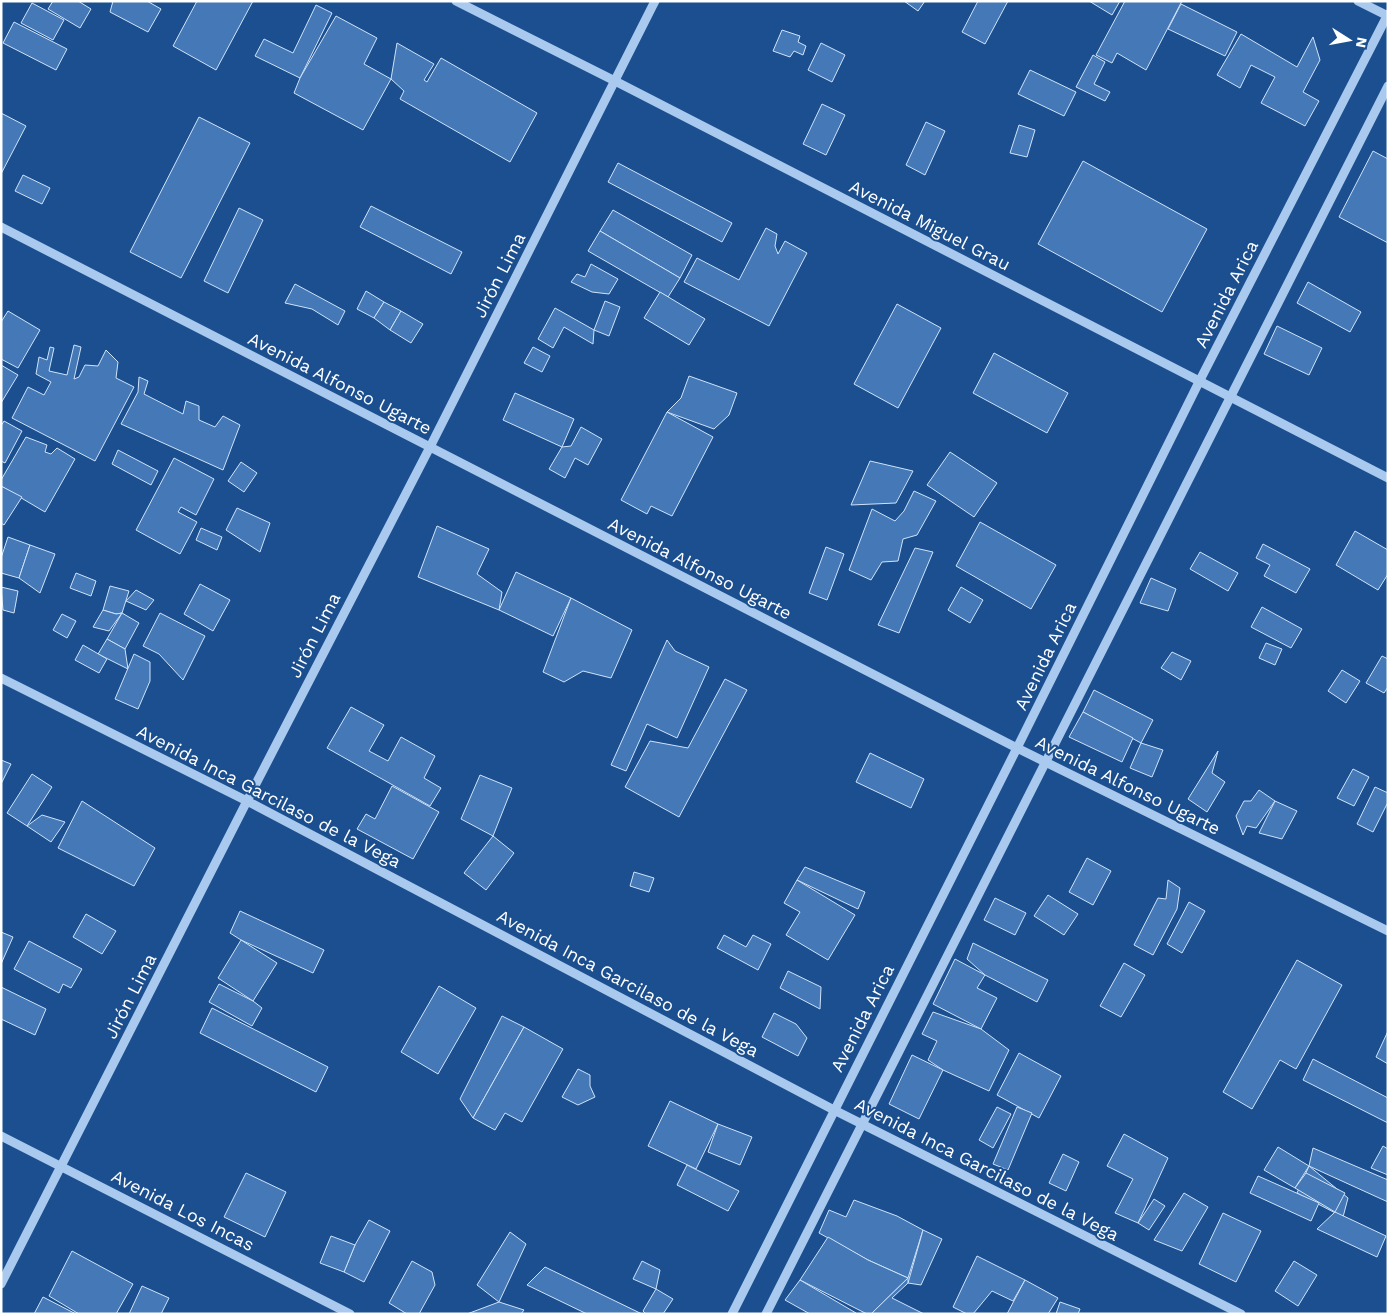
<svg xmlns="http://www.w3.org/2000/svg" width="1389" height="1315" font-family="'Work Sans',sans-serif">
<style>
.building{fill:#4478b7;stroke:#cfe3fa}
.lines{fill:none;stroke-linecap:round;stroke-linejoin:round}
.minor{stroke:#a9c9ee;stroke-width:9}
.labels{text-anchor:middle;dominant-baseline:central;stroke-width:4;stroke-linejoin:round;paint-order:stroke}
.street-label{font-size:18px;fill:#fff;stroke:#1b4f8f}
</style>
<rect width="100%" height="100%" fill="#1b4f8f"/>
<g class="building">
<path d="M 53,1 L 78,1 L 91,9 L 80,28 L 48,9 Z"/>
<path d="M 113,1 L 147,1 L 161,9 L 148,32 L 110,12 Z"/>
<path d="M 197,1 L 253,1 L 216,70 L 173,46 Z"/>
<path d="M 904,1 L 925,1 L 918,11 Z"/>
<path d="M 978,1 L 1008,1 L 985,44 L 962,32 Z"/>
<path d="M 1089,1 L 1120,1 L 1112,15 Z"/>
<path d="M 1125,1 L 1182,1 L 1146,70 L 1117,53 L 1112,63 L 1096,55 Z"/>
<path d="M 32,3 L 64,20 L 53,40 L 21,23 Z"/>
<path d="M 1181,4 L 1237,32 L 1225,56 L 1168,29 Z"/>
<path d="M 316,5 L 332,13 L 300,78 L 255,56 L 264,39 L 293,53 Z"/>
<path d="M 336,16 L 377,38 L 364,64 L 391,79 L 363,130 L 294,93 L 300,78 Z"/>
<path d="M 14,22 L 67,49 L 56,70 L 3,43 Z"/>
<path d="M 782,30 L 800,36 L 798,42 L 806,46 L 803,55 L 794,51 L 790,57 L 773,51 Z"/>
<path d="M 1241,34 L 1297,67 L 1313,37 L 1320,60 L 1303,92 L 1319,101 L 1305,126 L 1261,103 L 1275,77 L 1251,65 L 1240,88 L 1217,75 Z"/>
<path d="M 397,43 L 434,64 L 424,80 L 427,82 L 441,58 L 537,113 L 510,162 L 400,99 L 404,91 L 391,79 Z"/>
<path d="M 821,43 L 845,55 L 832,82 L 808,70 Z"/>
<path d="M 1093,55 L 1105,62 L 1094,84 L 1110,92 L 1105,101 L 1076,87 Z"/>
<path d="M 1030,70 L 1076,92 L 1064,116 L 1018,94 Z"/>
<path d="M 822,104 L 845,115 L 826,155 L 803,144 Z"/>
<path d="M 1,113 L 26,126 L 1,174 Z"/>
<path d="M 199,117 L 250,143 L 181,278 L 130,252 Z"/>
<path d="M 926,122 L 945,131 L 925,175 L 906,165 Z"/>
<path d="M 1019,125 L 1035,130 L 1027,157 L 1010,153 Z"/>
<path d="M 1373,151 L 1388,159 L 1388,243 L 1339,217 Z"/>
<path d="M 1083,161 L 1207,229 L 1162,312 L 1038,244 Z"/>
<path d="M 618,163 L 732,223 L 722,242 L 608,182 Z"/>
<path d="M 23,175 L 50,188 L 42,204 L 15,191 Z"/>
<path d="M 371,206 L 462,252 L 451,274 L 360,227 Z"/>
<path d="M 239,208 L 263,220 L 228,293 L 204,281 Z"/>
<path d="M 613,210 L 692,255 L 680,278 L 600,231 Z"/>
<path d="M 766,228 L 777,234 L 775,246 L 778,254 L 785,241 L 807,253 L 769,326 L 684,282 L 697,258 L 739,280 Z"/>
<path d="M 600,231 L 680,278 L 668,297 L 588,251 Z"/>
<path d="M 591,264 L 618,279 L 609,294 L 592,292 L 571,282 L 577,274 L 585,277 Z"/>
<path d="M 1308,282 L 1361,312 L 1350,332 L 1297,303 Z"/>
<path d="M 295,284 L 345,311 L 338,325 L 312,309 L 285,303 Z"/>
<path d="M 366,291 L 384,302 L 374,318 L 357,309 Z"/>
<path d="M 660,292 L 705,319 L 689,345 L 644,318 Z"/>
<path d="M 605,301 L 620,307 L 609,336 L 594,330 Z"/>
<path d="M 384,302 L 401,311 L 390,330 L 374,318 Z"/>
<path d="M 897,304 L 941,328 L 898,408 L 854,384 Z"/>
<path d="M 555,308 L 594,330 L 593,344 L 564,327 L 553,348 L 538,339 Z"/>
<path d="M 8,311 L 40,330 L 18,368 L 1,359 L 1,322 Z"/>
<path d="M 401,311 L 423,324 L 411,343 L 390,330 Z"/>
<path d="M 1277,326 L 1322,348 L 1309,375 L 1264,354 Z"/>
<path d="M 74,345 L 81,347 L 74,379 L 79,377 L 85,365 L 98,366 L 106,350 L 118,362 L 116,378 L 134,387 L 95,461 L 12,418 L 28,387 L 44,395 L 51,382 L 36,374 L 39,357 L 47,360 L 50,347 L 54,348 L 49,371 L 67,375 Z"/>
<path d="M 533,347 L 550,356 L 542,372 L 524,363 Z"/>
<path d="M 994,353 L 1068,393 L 1047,433 L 973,393 Z"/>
<path d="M 1,365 L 18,375 L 1,403 Z"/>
<path d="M 689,376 L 737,393 L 729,415 L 714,429 L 667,412 L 681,398 Z"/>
<path d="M 139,377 L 148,381 L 144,394 L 183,414 L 186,401 L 199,406 L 199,420 L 215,427 L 223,416 L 240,425 L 223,470 L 121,424 L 138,392 Z"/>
<path d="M 515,393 L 574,419 L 562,447 L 503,420 Z"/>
<path d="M 667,412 L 713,437 L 672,516 L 651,506 L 647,514 L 621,500 Z"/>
<path d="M 4,421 L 22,431 L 5,463 L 1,461 L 1,426 Z"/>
<path d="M 581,427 L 602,439 L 588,465 L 575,458 L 565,478 L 549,469 L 562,447 L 571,446 Z"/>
<path d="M 26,437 L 47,445 L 45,452 L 51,454 L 57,448 L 75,459 L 45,512 L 1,486 L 1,480 Z"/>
<path d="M 118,450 L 158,471 L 151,485 L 112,464 Z"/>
<path d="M 950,452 L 997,483 L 974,517 L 927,485 Z"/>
<path d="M 174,458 L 214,479 L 196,515 L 181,507 L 178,512 L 197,522 L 180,554 L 136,530 Z"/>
<path d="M 870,461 L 913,471 L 896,503 L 851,505 Z"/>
<path d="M 241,462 L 257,473 L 244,492 L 228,481 Z"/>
<path d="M 1,486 L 22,497 L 4,525 L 1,523 Z"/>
<path d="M 914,491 L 936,501 L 917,535 L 903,539 L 898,561 L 882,562 L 871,580 L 849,570 L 872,509 L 895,521 L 904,511 Z"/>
<path d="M 237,508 L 270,523 L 260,552 L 226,530 Z"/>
<path d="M 980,522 L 1056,565 L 1031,609 L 956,566 Z"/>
<path d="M 437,526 L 489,549 L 477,574 L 502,592 L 499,610 L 418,577 Z"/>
<path d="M 201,528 L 222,537 L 217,550 L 196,540 Z"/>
<path d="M 1355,531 L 1388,550 L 1388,574 L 1378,590 L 1336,565 Z"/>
<path d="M 8,537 L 30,545 L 19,578 L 1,573 L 1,558 Z"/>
<path d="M 1263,544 L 1310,569 L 1296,593 L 1264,576 L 1270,565 L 1256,558 Z"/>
<path d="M 30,545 L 55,554 L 40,593 L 19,578 Z"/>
<path d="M 826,547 L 844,554 L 827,600 L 809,593 Z"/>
<path d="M 915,548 L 933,552 L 899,633 L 878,625 Z"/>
<path d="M 1200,552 L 1238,573 L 1228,591 L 1190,569 Z"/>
<path d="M 516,572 L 571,598 L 553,636 L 499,610 Z"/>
<path d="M 76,573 L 96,581 L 91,596 L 70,588 Z"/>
<path d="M 1151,578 L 1176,589 L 1168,611 L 1140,603 Z"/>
<path d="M 200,584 L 230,600 L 213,631 L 184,614 Z"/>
<path d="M 110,586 L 129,591 L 122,613 L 116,614 L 103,610 Z"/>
<path d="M 1,587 L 18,591 L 14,613 L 3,610 Z"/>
<path d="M 961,587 L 983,600 L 970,623 L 948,610 Z"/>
<path d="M 136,590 L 154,600 L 146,610 L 126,601 Z"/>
<path d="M 571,598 L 632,630 L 611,678 L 583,671 L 564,682 L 543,672 Z"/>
<path d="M 1262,607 L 1302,629 L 1291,648 L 1251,627 Z"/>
<path d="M 103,610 L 116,614 L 122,613 L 109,631 L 93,627 Z"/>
<path d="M 122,613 L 139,623 L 125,649 L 107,639 Z"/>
<path d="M 160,613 L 205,636 L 183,680 L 159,654 L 143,646 Z"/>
<path d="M 62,614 L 76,621 L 67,638 L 53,630 Z"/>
<path d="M 107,639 L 125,649 L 128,669 L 98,654 Z"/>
<path d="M 667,640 L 675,651 L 709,667 L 677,738 L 647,724 L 626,771 L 611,765 Z"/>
<path d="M 1266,643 L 1282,649 L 1275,665 L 1259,658 Z"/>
<path d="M 83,645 L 107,659 L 99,673 L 75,660 Z"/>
<path d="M 1172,652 L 1191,661 L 1181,680 L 1161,668 Z"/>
<path d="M 134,654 L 150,662 L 150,681 L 138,709 L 115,699 Z"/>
<path d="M 1382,656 L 1388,659 L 1388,687 L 1384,693 L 1366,683 Z"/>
<path d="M 1342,670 L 1360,681 L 1346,703 L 1328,691 Z"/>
<path d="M 725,679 L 747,690 L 679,817 L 625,787 L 650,741 L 688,748 Z"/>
<path d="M 1094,690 L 1153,720 L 1141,743 L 1083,712 Z"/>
<path d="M 351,707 L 384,725 L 369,751 L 388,761 L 401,737 L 435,756 L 424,778 L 441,788 L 430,806 L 327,748 Z"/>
<path d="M 1083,712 L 1133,738 L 1122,762 L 1069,737 Z"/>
<path d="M 1141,743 L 1163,750 L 1152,777 L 1130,768 Z"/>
<path d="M 1218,751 L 1212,773 L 1225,782 L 1207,812 L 1188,799 Z"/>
<path d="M 870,753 L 924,779 L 911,808 L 856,782 Z"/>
<path d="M 1,760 L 11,764 L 1,784 Z"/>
<path d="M 1353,769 L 1369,777 L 1354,806 L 1337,798 Z"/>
<path d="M 32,774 L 52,787 L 27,826 L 7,813 Z"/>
<path d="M 480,775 L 512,788 L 493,836 L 461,819 Z"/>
<path d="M 392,786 L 439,812 L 413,859 L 357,829 L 366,814 L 375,819 Z"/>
<path d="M 1375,787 L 1388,793 L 1388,802 L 1373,832 L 1357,824 Z"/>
<path d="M 1259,790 L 1275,801 L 1256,828 L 1247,826 L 1243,835 L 1236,816 L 1244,801 L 1251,801 Z"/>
<path d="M 82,801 L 155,848 L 134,886 L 58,848 Z"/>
<path d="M 1275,801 L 1297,811 L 1282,839 L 1259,833 Z"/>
<path d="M 42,815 L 65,822 L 51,842 L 27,826 Z"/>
<path d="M 493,836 L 514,853 L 486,890 L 464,873 Z"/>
<path d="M 1087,858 L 1111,871 L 1093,905 L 1069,892 Z"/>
<path d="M 805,867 L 865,892 L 858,909 L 797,880 Z"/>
<path d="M 634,872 L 654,878 L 649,892 L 630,886 Z"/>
<path d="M 797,880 L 855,915 L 828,960 L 786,935 L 800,912 L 784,903 Z"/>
<path d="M 1168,880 L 1180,888 L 1177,909 L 1153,955 L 1134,945 L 1158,898 L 1166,899 Z"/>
<path d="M 1048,895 L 1078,914 L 1064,935 L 1034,916 Z"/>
<path d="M 995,898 L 1026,913 L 1015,935 L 984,920 Z"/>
<path d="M 1189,902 L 1205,911 L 1182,953 L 1167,944 Z"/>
<path d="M 240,911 L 324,950 L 313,973 L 241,940 L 230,933 Z"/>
<path d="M 86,914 L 116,931 L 102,954 L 73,937 Z"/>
<path d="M 1,932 L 13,937 L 1,964 Z"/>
<path d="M 724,935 L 746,947 L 753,935 L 771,944 L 758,970 L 717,948 Z"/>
<path d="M 241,940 L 277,963 L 253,1001 L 218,978 Z"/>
<path d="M 29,941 L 82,969 L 71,988 L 63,984 L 59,993 L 14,969 Z"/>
<path d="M 973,943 L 1048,980 L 1037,1002 L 985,975 L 967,959 Z"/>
<path d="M 955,959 L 985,975 L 977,988 L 997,998 L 981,1029 L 933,1004 Z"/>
<path d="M 1297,960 L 1342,985 L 1296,1069 L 1280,1060 L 1252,1109 L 1223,1092 Z"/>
<path d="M 1124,963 L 1145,975 L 1121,1017 L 1100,1006 Z"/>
<path d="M 788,971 L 821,987 L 820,1009 L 780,988 Z"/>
<path d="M 219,984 L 253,1001 L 262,1008 L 252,1026 L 209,1002 Z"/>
<path d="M 439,986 L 476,1008 L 438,1074 L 401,1052 Z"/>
<path d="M 1,987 L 46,1009 L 35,1035 L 1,1019 Z"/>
<path d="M 212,1008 L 328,1067 L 316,1092 L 200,1033 Z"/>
<path d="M 933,1012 L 981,1029 L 1009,1050 L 989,1091 L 943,1070 L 928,1060 L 937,1041 L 922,1034 Z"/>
<path d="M 774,1013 L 796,1024 L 807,1038 L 798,1056 L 762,1037 Z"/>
<path d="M 502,1016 L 524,1027 L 473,1118 L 460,1099 Z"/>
<path d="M 524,1027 L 563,1049 L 522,1122 L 505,1113 L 495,1130 L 473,1118 Z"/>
<path d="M 1388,1031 L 1388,1064 L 1376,1057 Z"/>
<path d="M 1019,1053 L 1061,1076 L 1039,1118 L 997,1095 Z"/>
<path d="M 912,1055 L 943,1070 L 919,1119 L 889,1104 Z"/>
<path d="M 1313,1059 L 1388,1098 L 1388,1123 L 1303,1080 Z"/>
<path d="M 578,1069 L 590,1075 L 590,1086 L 595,1097 L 578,1105 L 562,1097 Z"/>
<path d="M 670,1101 L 718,1124 L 696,1169 L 648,1146 Z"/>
<path d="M 997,1107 L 1011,1114 L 993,1148 L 979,1140 Z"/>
<path d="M 1017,1107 L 1032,1113 L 1008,1170 L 993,1164 Z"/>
<path d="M 718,1124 L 752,1137 L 740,1165 L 708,1152 Z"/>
<path d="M 1124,1134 L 1168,1158 L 1138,1223 L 1115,1213 L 1133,1179 L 1107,1166 Z"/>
<path d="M 1383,1146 L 1388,1149 L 1388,1175 L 1371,1168 Z"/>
<path d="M 1278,1147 L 1309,1166 L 1295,1188 L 1264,1170 Z"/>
<path d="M 1313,1148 L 1388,1180 L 1388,1202 L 1309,1166 Z"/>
<path d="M 1063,1154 L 1079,1162 L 1066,1191 L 1049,1183 Z"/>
<path d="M 687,1165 L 739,1191 L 728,1211 L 677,1185 Z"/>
<path d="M 1309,1166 L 1348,1198 L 1343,1217 L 1297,1193 Z"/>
<path d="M 246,1173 L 286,1192 L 265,1237 L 224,1217 Z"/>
<path d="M 1306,1173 L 1345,1193 L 1335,1212 L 1295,1188 Z"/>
<path d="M 1258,1176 L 1319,1203 L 1311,1221 L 1250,1193 Z"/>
<path d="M 1184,1193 L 1208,1207 L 1182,1251 L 1154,1240 Z"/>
<path d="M 1154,1199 L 1165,1206 L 1149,1230 L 1138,1223 Z"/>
<path d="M 854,1200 L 897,1216 L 923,1230 L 908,1278 L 868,1260 L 819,1233 L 829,1210 L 846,1217 Z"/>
<path d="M 1335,1212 L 1386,1236 L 1377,1257 L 1317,1229 Z"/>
<path d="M 1223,1213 L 1261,1231 L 1236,1282 L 1199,1264 Z"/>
<path d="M 369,1220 L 390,1231 L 364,1282 L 344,1272 L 355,1245 Z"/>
<path d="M 923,1230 L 942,1239 L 921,1285 L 908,1283 Z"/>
<path d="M 510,1232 L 526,1244 L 499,1302 L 477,1285 Z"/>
<path d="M 331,1236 L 355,1245 L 344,1272 L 320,1263 Z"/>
<path d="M 828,1237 L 868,1260 L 908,1278 L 871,1314 L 867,1314 L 800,1280 Z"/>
<path d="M 72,1251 L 133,1284 L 116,1314 L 79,1314 L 49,1296 Z"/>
<path d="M 977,1256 L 1025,1280 L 1013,1301 L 992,1291 L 973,1314 L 967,1314 L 953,1307 Z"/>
<path d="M 412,1261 L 432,1272 L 435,1285 L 419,1314 L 407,1314 L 389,1303 Z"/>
<path d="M 642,1261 L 660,1270 L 656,1289 L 633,1279 Z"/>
<path d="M 1294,1261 L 1317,1275 L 1298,1306 L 1275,1291 Z"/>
<path d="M 545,1267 L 642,1314 L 587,1314 L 527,1285 Z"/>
<path d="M 908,1278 L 908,1283 L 892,1298 L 924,1314 L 871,1314 Z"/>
<path d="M 800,1280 L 856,1313 L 856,1314 L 810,1314 L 785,1300 Z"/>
<path d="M 1025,1280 L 1058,1298 L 1048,1314 L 1007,1314 Z"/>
<path d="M 142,1286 L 169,1298 L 161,1314 L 129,1314 Z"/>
<path d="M 656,1289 L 673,1299 L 663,1314 L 646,1314 L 643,1311 Z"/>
<path d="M 43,1297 L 76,1314 L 34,1314 Z"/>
<path d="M 499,1302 L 524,1310 L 521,1314 L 467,1314 Z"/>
<path d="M 1060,1302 L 1080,1309 L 1078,1314 L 1056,1314 Z"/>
</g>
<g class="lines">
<g class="minor">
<path d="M 456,1 L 615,81 L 1388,478"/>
<path d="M 1358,1 L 1388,16"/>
<path d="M 1,227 L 1017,748 L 1388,931"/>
<path d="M 1,678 L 247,801 L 834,1110 L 1241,1314"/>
<path d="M 1,1136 L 350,1314"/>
<path d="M 1,1284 L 247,801 L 430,447 L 655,1"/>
<path d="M 732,1314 L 1017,748 L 1199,382 L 1388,14"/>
<path d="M 766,1314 C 977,906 1179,494 1388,86"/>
</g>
</g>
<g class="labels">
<g class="street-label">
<text transform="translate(930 225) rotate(27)">Avenida Miguel Grau</text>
<text transform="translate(499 275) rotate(-63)">Jirón Lima</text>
<text transform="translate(1226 294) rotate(-63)">Avenida Arica</text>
<text transform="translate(340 383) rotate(27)">Avenida Alfonso Ugarte</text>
<text transform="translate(700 568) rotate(27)">Avenida Alfonso Ugarte</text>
<text transform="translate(314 635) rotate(-63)">Jirón Lima</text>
<text transform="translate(1045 656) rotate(-64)">Avenida Arica</text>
<text transform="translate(1128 785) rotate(26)">Avenida Alfonso Ugarte</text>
<text transform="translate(269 796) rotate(27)">Avenida Inca Garcilaso de la Vega</text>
<text transform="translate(628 983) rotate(28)">Avenida Inca Garcilaso de la Vega</text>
<text transform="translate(130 996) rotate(-63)">Jirón Lima</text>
<text transform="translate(862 1018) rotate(-63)">Avenida Arica</text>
<text transform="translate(987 1169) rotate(27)">Avenida Inca Garcilaso de la Vega</text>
<text transform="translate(183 1210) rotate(27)">Avenida Los Incas</text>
</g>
</g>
<rect width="1389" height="1315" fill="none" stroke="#ffffff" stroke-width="5"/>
<g transform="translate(1349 40) rotate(101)" stroke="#1b4f8f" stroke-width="4" paint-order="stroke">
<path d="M0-4L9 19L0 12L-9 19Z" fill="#ffffff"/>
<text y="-8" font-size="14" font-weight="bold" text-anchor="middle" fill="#ffffff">N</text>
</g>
</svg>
